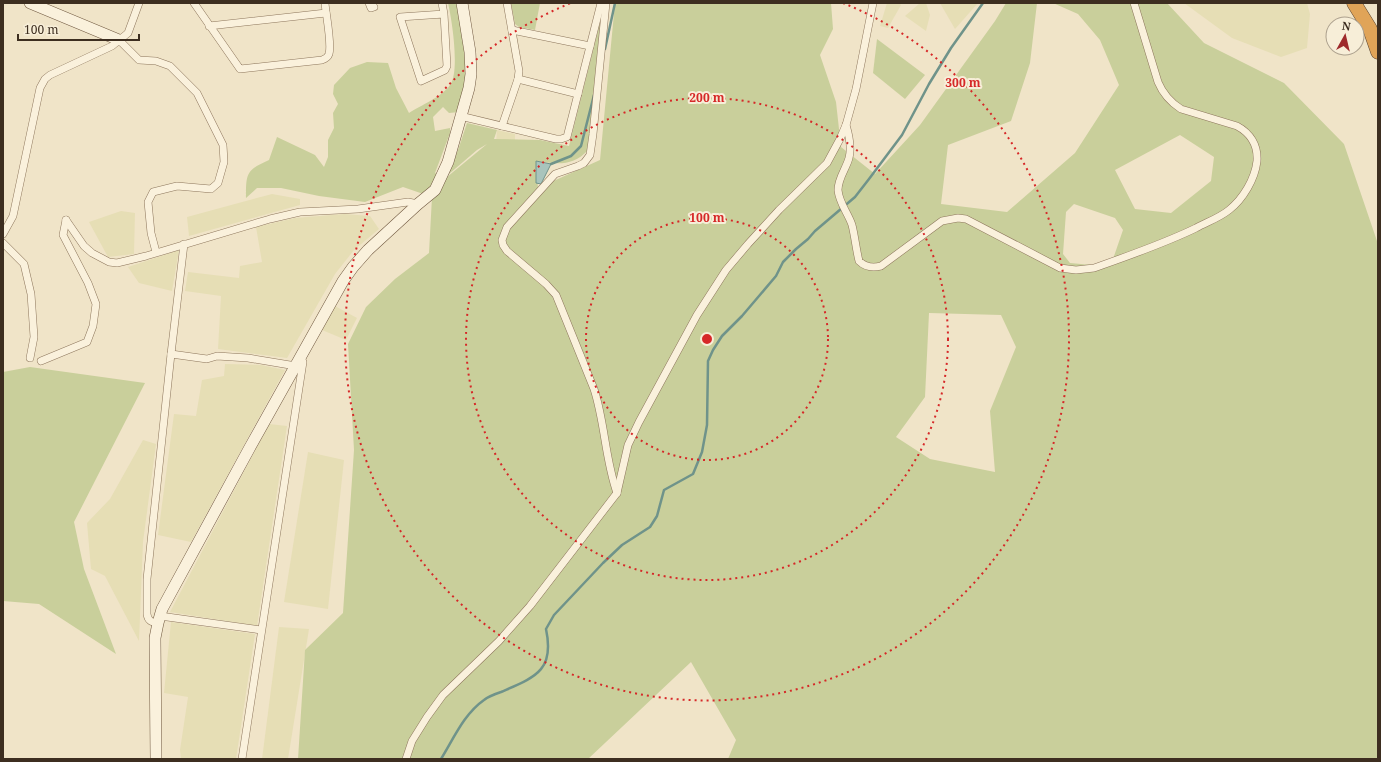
<svg xmlns="http://www.w3.org/2000/svg" width="1381" height="762" font-family="'Noto Serif',serif">
<style>
.farmland{fill:#e6deb5}
.green{fill:#c9cf9b;fill-rule:evenodd}
.water{fill:#a9c4bc;stroke:#6f938a}
.lines{fill:none;stroke-linecap:round;stroke-linejoin:round}
.stream{stroke:#6f938a;stroke-width:2.5}
.street-casing{stroke:#8d765c;stroke-width:8}
.secondary-casing{stroke:#6f573f;stroke-width:12}
.highway-casing{stroke:#5b4430;stroke-width:15}
.street{stroke:#faf1dc;stroke-width:7}
.secondary{stroke:#faf1dc;stroke-width:11}
.highway{stroke:#e0a458;stroke-width:14}
.ring{fill:none;stroke:#d62828;stroke-width:2;stroke-dasharray:2 4}
.centre{fill:#d62828;stroke:#f7eed8;stroke-width:2}
.ring-label{font-size:12px;text-anchor:middle;font-weight:bold;fill:#d62828;stroke:#f7eed8;stroke-width:4;stroke-linejoin:round;paint-order:stroke}
</style>
<rect width="100%" height="100%" fill="#f0e4c8"/>
<g class="farmland">
<path d="M 887,3 L 899,3 L 901,5 L 888,28 L 880,26 Z"/>
<path d="M 920,3 L 926,3 L 930,15 L 926,31 L 905,16 Z"/>
<path d="M 940,3 L 978,3 L 955,29 Z"/>
<path d="M 1184,3 L 1307,3 L 1310,14 L 1307,48 L 1281,57 L 1232,38 Z"/>
<path d="M 497,130 L 515,134 L 515,140 L 496,143 Z"/>
<path d="M 272,194 L 300,199 L 300,205 L 189,236 L 187,217 Z"/>
<path d="M 121,211 L 135,213 L 134,254 L 108,257 L 89,222 Z"/>
<path d="M 344,214 L 370,216 L 379,229 L 354,250 L 335,274 L 287,358 L 218,349 L 221,296 L 185,291 L 188,272 L 239,278 L 240,266 L 262,262 L 256,227 L 295,218 Z"/>
<path d="M 179,250 L 172,291 L 139,283 L 128,267 Z"/>
<path d="M 335,306 L 357,318 L 346,340 L 322,330 Z"/>
<path d="M 225,364 L 261,365 L 285,370 L 191,542 L 158,535 L 174,414 L 196,416 L 202,380 L 224,376 Z"/>
<path d="M 269,424 L 287,426 L 257,626 L 170,612 Z"/>
<path d="M 143,440 L 156,444 L 143,542 L 139,641 L 105,576 L 91,569 L 87,523 L 110,499 Z"/>
<path d="M 308,452 L 344,460 L 328,609 L 284,602 Z"/>
<path d="M 171,622 L 255,634 L 236,759 L 181,759 L 180,750 L 188,697 L 164,693 Z"/>
<path d="M 279,627 L 309,629 L 288,759 L 262,759 Z"/>
</g>
<g class="green">
<path d="M 448,3 L 458,3 L 469,69 L 459,112 L 449,113 L 443,107 L 433,117 L 435,131 L 450,128 L 450,133 L 435,173 L 447,177 L 487,144 L 477,150 L 449,174 L 459,147 L 467,123 L 497,130 L 494,139 L 540,140 L 569,146 L 601,19 L 588,150 C 573,167 556,164 536,161 L 538,188 L 600,160 L 615,3 L 831,3 L 833,29 L 820,55 L 836,102 L 841,147 L 875,174 L 920,125 L 995,21 L 1006,3 L 1037,3 L 1030,63 L 1011,121 L 948,145 L 941,204 L 1007,212 L 1075,153 L 1119,85 L 1100,40 L 1078,14 L 1053,3 L 1167,3 L 1204,43 L 1284,83 L 1344,144 L 1378,244 L 1378,759 L 728,759 L 736,740 L 691,662 L 588,759 L 298,759 L 305,650 L 343,613 L 354,450 L 348,344 L 366,307 L 395,279 L 429,253 L 432,197 L 403,187 L 365,202 L 319,196 L 281,188 L 257,188 L 246,198 C 246,174 246,170 269,160 L 277,137 L 315,155 L 324,167 L 328,157 L 328,140 L 334,128 L 333,113 L 338,104 L 333,94 L 334,85 L 350,68 L 367,62 L 388,63 L 396,88 L 409,113 C 421,105 442,97 450,85 C 460,72 452,20 448,3 ZM 1180,135 L 1214,157 L 1211,181 L 1171,213 L 1135,209 L 1115,170 ZM 1074,204 L 1115,218 L 1123,230 L 1113,259 L 1103,266 L 1070,263 L 1063,254 L 1066,212 ZM 929,313 L 1001,315 L 1016,347 L 990,411 L 995,472 L 930,459 L 896,437 L 925,397 Z"/>
<path d="M 511,3 L 540,3 L 535,30 L 519,27 L 515,24 Z"/>
<path d="M 877,39 L 925,75 L 905,99 L 873,73 Z"/>
<path d="M 30,367 L 145,383 L 74,522 L 84,569 L 116,654 L 39,604 L 3,601 L 3,372 Z"/>
</g>
<path class="water" d="M 536,161 L 551,164 L 541,184 L 536,183 Z"/>
<g class="lines">
<g class="stream">
<path d="M 605,49 L 615,3"/>
<path d="M 551,164 L 571,156 L 581,146 L 594,95"/>
<path d="M 441,759 C 454,738 464,714 484,700 C 489,696 495,694 501,692 C 535,677 555,671 546,629 L 554,615 L 603,563 L 622,545 L 650,527 L 657,516 L 664,490 L 693,474 L 702,452 L 707,425 L 708,361 L 713,350 L 722,336 L 742,316 L 776,276 L 783,262 L 796,249 L 808,239 L 815,231 L 855,197 L 869,179 L 902,135 L 929,84 L 951,48 L 983,3"/>
</g>
<defs>
<g id="street">
<path d="M 194,3 L 240,69 L 322,60 C 325,59 328,57 329,54 C 332,44 326,15 325,3"/>
<path d="M 369,3 L 371,8 L 374,7"/>
<path d="M 442,3 L 444,14 L 447,66 L 445,70 L 421,81 L 400,17 L 444,14"/>
<path d="M 606,3 L 593,134 L 590,155 L 584,163 L 578,166 L 555,174 L 507,227 L 502,240 L 503,245 L 507,251 L 546,284 L 556,295 L 594,389 C 605,423 605,459 617,493"/>
<path d="M 209,26 L 326,13"/>
<path d="M 512,30 L 590,46"/>
<path d="M 119,40 L 139,60 L 156,61 L 170,66 L 197,93 L 223,145 L 224,162 L 218,183 L 211,189 L 177,186 L 153,192 L 148,202 L 151,233 L 156,252"/>
<path d="M 518,79 L 578,94"/>
<path d="M 460,116 L 556,139 L 561,139 L 567,137 L 601,3"/>
<path d="M 846,125 C 849,135 852,147 849,158 C 846,169 838,178 838,190 C 839,203 848,213 852,225 C 855,237 856,249 859,261 C 865,267 873,268 881,266 L 942,221 L 958,218 L 966,219 L 1060,268 L 1076,270 L 1094,268 C 1128,256 1163,244 1196,228 C 1207,222 1219,218 1229,210 C 1243,199 1255,179 1257,161 C 1258,145 1250,133 1237,126 L 1181,109 C 1170,102 1163,94 1158,82 L 1134,3"/>
<path d="M 502,126 L 518,79 L 519,71 L 507,3"/>
<path d="M 66,220 L 84,246 L 92,253 L 109,262 L 117,263 L 146,256 L 270,219 L 300,212 L 358,209 L 408,202 L 418,204"/>
<path d="M 3,234 L 13,216 L 40,88 L 45,79 L 50,75 L 112,46 L 128,33 L 139,3"/>
<path d="M 3,243 L 24,264 L 31,294 L 34,337 L 30,358"/>
<path d="M 171,354 L 207,359 L 217,356 L 248,358 L 296,366"/>
<path d="M 41,361 L 87,342 L 93,326 L 96,304 L 88,283 L 63,235 L 66,220"/>
<path d="M 160,616 L 261,630"/>
<path d="M 158,623 C 151,622 148,621 147,614 L 147,579 L 171,354 L 184,244"/>
<path d="M 242,759 L 303,362 L 301,358"/>
<path d="M 406,759 L 412,741 L 427,717 L 443,695 L 499,641 L 530,606 L 617,493 L 628,445 L 639,422 L 697,315 L 726,270 L 748,244 L 779,210 L 827,163 L 840,139 L 846,125 L 856,89 L 873,3"/>
</g>
<g id="secondary">
<path d="M 30,3 L 119,40"/>
<path d="M 156,759 L 155,638 L 158,623 L 162,609 L 249,449 L 343,281 L 353,267 L 368,250 L 418,204 L 435,190 L 448,162 L 469,88 L 471,74 L 470,52 L 462,3"/>
</g>
<path id="highway" d="M 1354,3 L 1370,29 L 1378,52"/>
</defs>
<use href="#street" class="street-casing"/>
<use href="#secondary" class="secondary-casing"/>
<use href="#highway" class="highway-casing"/>
<use href="#street" class="street"/>
<use href="#secondary" class="secondary"/>
<use href="#highway" class="highway"/>
</g>
<g class="ring">
<circle cx="707" cy="339" r="121"/>
<circle cx="707" cy="339" r="241"/>
<path d="M843 3A362 362 0 1 1 571 3"/>
</g>
<circle cx="707" cy="339" r="6" class="centre"/>
<g class="ring-label">
<text x="963" y="87">300 m</text>
<text x="707" y="102">200 m</text>
<text x="707" y="222">100 m</text>
</g>
<rect width="1381" height="762" fill="none" stroke="#3d2e20" stroke-width="8"/>
<g transform="translate(1345 36) rotate(8)"><circle r="19" fill="#f7eed8" stroke="#ada18e"/>
<path d="M0-3L7 15L0 10L-7 15Z" fill="#9e2a2b"/>
<text y="-6" font-size="11" font-weight="bold" text-anchor="middle" fill="#3d2e20">N</text>
</g>
<path d="M18 34v6h121v-6" fill="none" stroke="#3d2e20" stroke-width="2"/>
<text x="24" y="34" font-size="12" fill="#3d2e20" stroke="#f7eed8" stroke-width="3" paint-order="stroke">100 m</text>
</svg>
